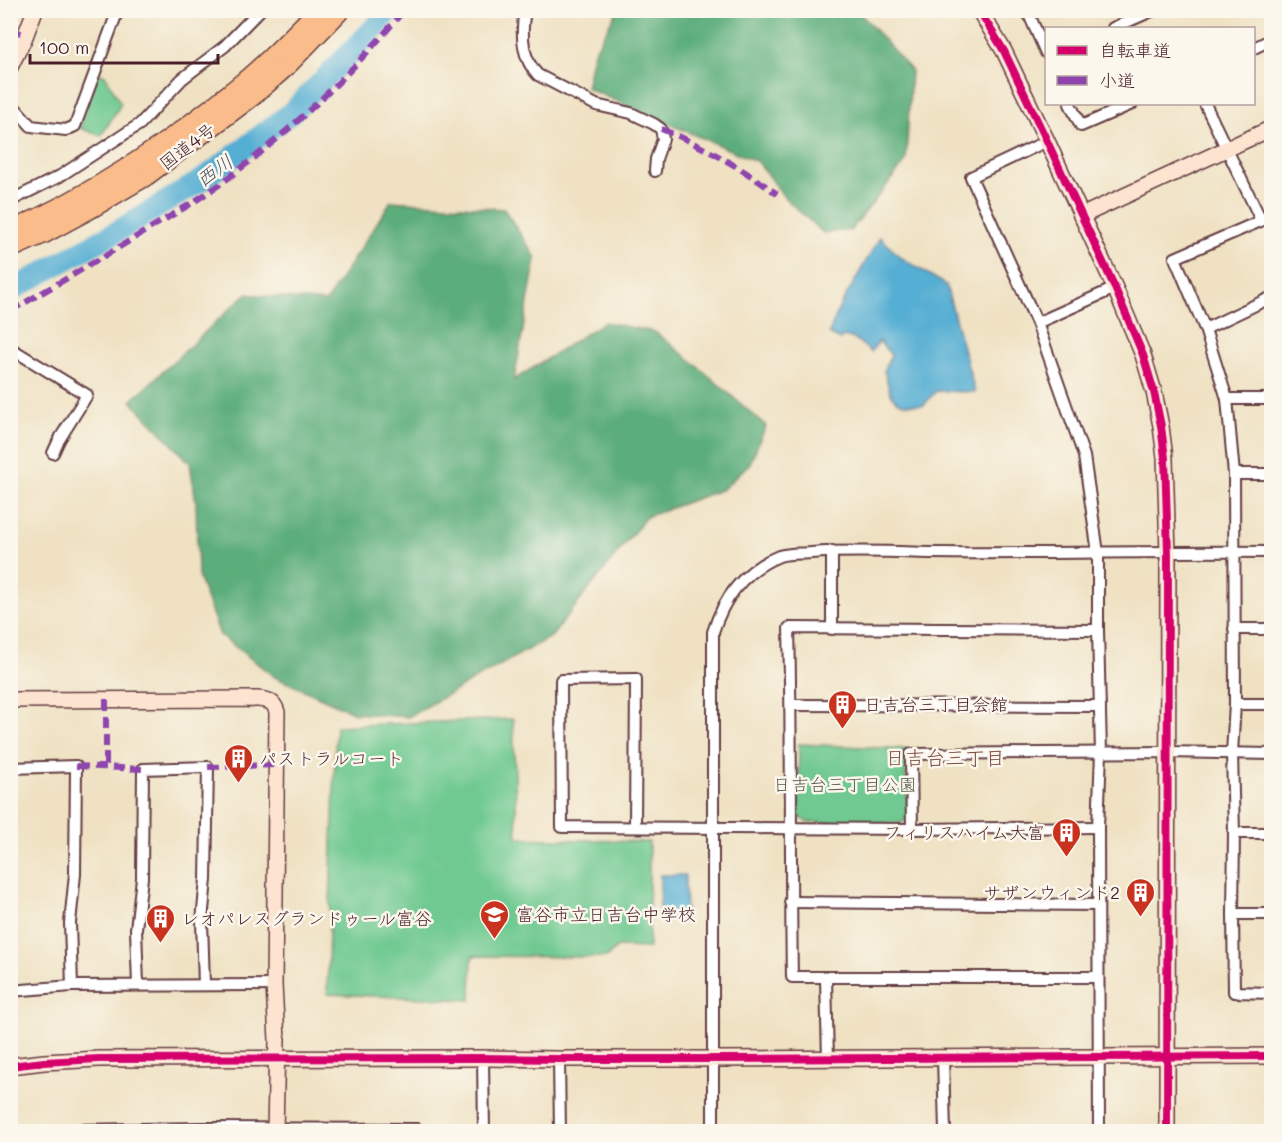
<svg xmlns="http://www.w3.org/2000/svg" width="1282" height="1142" font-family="Mali,'Klee One',sans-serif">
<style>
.green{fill:#6fc991;stroke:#5c745e;stroke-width:1.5}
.forest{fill:#5bad7b;stroke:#526653;stroke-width:1.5}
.water{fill:#55aed3;stroke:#50667f;stroke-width:1.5}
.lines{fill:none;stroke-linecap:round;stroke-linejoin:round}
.river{stroke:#55aed3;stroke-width:22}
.street-casing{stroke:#633c42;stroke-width:14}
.secondary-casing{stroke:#633c42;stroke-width:18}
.highway-casing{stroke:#633c42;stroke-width:21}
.street{stroke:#fff;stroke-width:10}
.secondary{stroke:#fde4d0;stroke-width:15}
.highway{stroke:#f9bc8a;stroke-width:18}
.quiet{stroke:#8e44ad;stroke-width:6;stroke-dasharray:12 6;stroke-linecap:butt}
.cycleway-casing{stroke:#fbf7ec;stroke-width:11}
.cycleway{stroke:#d6006c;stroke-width:8}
.labels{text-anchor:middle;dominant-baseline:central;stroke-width:5;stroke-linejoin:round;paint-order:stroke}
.street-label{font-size:18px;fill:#4a1f2b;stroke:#fbf7ec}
.poi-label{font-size:18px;fill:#4a1f2b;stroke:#fbf7ec;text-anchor:start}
.park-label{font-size:18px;fill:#575a4f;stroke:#fbf7ec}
.water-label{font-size:20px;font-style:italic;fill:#4e586e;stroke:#fbf7ec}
.neighbourhood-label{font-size:20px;fill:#7d4e46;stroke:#fbf7ec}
</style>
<rect width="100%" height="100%" fill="#fbf7ec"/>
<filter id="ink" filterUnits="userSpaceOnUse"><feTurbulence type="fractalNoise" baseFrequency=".0167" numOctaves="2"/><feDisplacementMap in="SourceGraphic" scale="12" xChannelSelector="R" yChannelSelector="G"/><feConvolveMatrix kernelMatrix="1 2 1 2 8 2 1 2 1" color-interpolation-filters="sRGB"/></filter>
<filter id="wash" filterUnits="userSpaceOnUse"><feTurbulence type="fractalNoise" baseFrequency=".008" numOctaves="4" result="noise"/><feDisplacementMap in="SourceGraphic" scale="24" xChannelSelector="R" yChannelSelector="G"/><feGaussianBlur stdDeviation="1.35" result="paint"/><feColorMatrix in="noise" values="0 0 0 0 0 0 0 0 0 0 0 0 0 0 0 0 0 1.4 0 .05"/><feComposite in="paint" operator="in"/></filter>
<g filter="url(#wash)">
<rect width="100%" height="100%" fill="#efe1c2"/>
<g class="green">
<path d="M 97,74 L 105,75 L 121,104 L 101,136 L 80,128 Z"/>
<path d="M 513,719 L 517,838 L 649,842 L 649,948 L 617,947 L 607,957 L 472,956 L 471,1000 L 327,994 L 336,726 Z"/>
<path d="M 799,744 L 905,749 L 908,817 L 902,823 L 806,822 L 799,816 Z"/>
</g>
<g class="forest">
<path d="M 617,11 L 858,11 L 911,70 L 906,161 L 851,230 L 823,233 L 785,198 L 758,162 L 586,88 L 593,54 Z"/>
<path d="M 391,201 L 504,209 L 536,258 L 514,380 L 604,322 L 655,332 L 693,362 L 766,426 L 750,463 L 723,489 L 646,517 L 552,636 L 408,717 L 355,713 L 275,677 L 220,635 L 198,576 L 196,502 L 190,463 L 131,401 L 246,294 L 326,302 Z"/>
</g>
<g class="water">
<path d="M 880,237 L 900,257 L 946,285 L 975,392 L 936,391 L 924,405 C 890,404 893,402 884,370 L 891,355 L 879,341 L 871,352 L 855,339 L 843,336 L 840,340 L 829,334 L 838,310 Z"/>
<path d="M 660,875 L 685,875 L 686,920 L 660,920 Z"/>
</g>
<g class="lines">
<path class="river" d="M 10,291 L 123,228 L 202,180 L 292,112 L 379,23 L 389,10"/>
</g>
</g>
<g filter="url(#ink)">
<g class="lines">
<defs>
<g id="street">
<path d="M 525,10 C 521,32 521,58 538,75 L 596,105 L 631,113 L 654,124 L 661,129 L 663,139 L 656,159 L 655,171"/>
<path d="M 1027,10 L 1046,53"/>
<path d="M 1269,10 L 1272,16"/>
<path d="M 1113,28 L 1154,10"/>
<path d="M 1254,48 L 1272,39"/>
<path d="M 10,102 L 31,126 L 66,130 L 75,126 L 118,10"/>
<path d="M 1070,104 L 1081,126 L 1132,104"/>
<path d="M 1205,104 L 1261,220"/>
<path d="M 1047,141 L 971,177 L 1037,323 L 1084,456 L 1098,553 L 1098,630 L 1101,753 L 1098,827 L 1099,1132"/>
<path d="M 10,201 L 60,176 L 140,124 L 182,79 L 225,46 L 260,10"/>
<path d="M 1272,216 L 1175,258 L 1205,329 L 1227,399 L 1234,474 L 1235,704 L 1232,753 L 1234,833 L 1233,914 L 1234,992 L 1272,993"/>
<path d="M 1037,323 L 1115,288"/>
<path d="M 1205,329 L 1272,297"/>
<path d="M 10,348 L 87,395 L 59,440 L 53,453"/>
<path d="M 1227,399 L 1272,399"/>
<path d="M 1234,474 L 1272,474"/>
<path d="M 832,629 L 832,551"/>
<path d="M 1234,629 L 1272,629"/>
<path d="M 1098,630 L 789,628 C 792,745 790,861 792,977 L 1098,977"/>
<path d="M 1235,704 L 1272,704"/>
<path d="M 791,705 L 1100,706"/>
<path d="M 10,801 L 11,768 L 76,766 L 75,874 L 70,923 L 72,986"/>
<path d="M 635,827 L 636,679 L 561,680 L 562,827 L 912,829 L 1098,827"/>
<path d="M 912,829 L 911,754 L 1167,752 L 1272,754"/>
<path d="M 1234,833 L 1272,833"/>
<path d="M 790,902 L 1098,905"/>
<path d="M 1233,914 L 1272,914"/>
<path d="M 826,978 L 828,1059"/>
<path d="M 138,985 L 136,929 L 142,878 L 143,769 L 208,767 L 206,879 L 202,921 L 204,985"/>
<path d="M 10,991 L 72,986 L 274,985"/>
<path d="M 943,1057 L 945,1132"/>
<path d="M 483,1058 L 484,1132"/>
<path d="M 559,1059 L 560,1132"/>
<path d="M 58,1132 L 72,1130 L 203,1128 L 417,1129 L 417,1132"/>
<path d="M 713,1132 L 713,632 C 724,597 744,570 779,556 C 789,553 801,554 811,553 C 852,550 893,552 934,553 C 1046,554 1159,551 1272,552"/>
</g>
<g id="secondary">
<path d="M 979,10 L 1004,51 L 1047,141 L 1115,288 L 1143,355 L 1154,392 L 1161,426 L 1165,458 L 1168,553 L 1167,1132"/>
<path d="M 10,67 L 24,39 L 35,10"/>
<path d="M 1081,216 L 1272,128"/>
<path d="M 10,700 L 258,699 C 268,700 274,701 277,712 L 274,985 L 277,1040 L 275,1132"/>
<path d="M 10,1066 L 44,1062 L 99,1059 L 483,1058 L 559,1059 L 714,1059 L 1272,1056"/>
</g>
<g id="highway">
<path d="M 10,231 C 94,194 172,141 242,83 C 269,61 293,35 318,10"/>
<path d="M 10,249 L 44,234 L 94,207 L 145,177 L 253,96 L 286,67 L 341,10"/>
</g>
</defs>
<use href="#street" class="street-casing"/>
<use href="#secondary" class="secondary-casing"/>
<use href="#highway" class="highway-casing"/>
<use href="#street" class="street"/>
<use href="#secondary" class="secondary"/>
<use href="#highway" class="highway"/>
<g class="quiet">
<path d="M 10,29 L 26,35"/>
<path d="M 661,129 C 702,145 742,168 777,194"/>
<path d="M 10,311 C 58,284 105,256 152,227 C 181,210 210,193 236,172 C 297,125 355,70 404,10"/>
<path d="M 106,699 L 106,767"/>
<path d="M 76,766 L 143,769"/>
<path d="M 208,767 L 277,765"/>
<path d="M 10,768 L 11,768"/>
</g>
<defs>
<g id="cycleway">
<path d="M 979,10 L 1004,51 L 1047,141 L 1115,288 L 1143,355 L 1154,392 L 1161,426 L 1165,458 L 1168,553 L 1167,1132"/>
<path d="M 10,1066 L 44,1062 L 99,1059 L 483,1058 L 559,1059 L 714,1059 L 1272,1056"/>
</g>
</defs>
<use href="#cycleway" class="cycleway-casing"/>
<use href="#cycleway" class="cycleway"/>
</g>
</g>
<defs>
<symbol id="building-pin" viewBox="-11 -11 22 30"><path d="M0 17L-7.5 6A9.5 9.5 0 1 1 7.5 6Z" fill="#c8321e" stroke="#fbf7ec"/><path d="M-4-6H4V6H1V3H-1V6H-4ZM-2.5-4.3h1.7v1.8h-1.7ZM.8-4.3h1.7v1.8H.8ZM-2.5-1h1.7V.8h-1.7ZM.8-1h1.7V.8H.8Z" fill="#fff"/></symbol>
<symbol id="school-pin" viewBox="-11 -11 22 30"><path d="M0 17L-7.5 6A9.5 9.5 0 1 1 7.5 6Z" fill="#c8321e" stroke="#fbf7ec"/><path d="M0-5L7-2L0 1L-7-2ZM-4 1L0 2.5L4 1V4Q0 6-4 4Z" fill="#fff"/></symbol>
</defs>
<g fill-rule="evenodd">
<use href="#building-pin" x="826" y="688" width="33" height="45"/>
<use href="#building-pin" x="222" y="742" width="33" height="45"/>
<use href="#building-pin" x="1050" y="816" width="33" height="45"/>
<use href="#building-pin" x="1124" y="876" width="33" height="45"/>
<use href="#school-pin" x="478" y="898" width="33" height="45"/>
<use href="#building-pin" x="144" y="902" width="33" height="45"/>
</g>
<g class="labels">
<g class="street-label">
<text transform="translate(187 146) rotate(-37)">国道4号</text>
</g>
<g class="poi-label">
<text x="864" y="704">日吉台三丁目会館</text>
<text x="259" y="758">パストラルコート</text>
<text x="1045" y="832" text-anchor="end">フィリスハイム大富</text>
<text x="1120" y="892" text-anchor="end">サザンウィンド2</text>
<text x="516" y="914">富谷市立日吉台中学校</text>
<text x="181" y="918">レオパレスグランドゥール富谷</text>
</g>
<g class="park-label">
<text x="845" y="784">日吉台三丁目公園</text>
</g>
<g class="water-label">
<text transform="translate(214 170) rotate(-36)">西川</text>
</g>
<g class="neighbourhood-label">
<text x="945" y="757">日吉台三丁目</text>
</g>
</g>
<rect width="1282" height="1142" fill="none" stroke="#fbf7ec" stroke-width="36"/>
<rect x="1045" y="27" width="210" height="78" fill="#fbf7ec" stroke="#b4a19f" stroke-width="1.5"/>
<rect x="1057" y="46" width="30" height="9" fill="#d6006c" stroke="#b4a19f" stroke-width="1.5"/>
<text x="1099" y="57" font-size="18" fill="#4a1f2b">自転車道</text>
<rect x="1057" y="76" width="30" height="9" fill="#8e44ad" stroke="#b4a19f" stroke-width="1.5"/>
<text x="1099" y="87" font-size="18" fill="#4a1f2b">小道</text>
<path d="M30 54v9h188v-9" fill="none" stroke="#4a1f2b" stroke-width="3"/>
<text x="39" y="54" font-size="18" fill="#4a1f2b" stroke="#fbf7ec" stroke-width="4.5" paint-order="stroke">100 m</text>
</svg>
